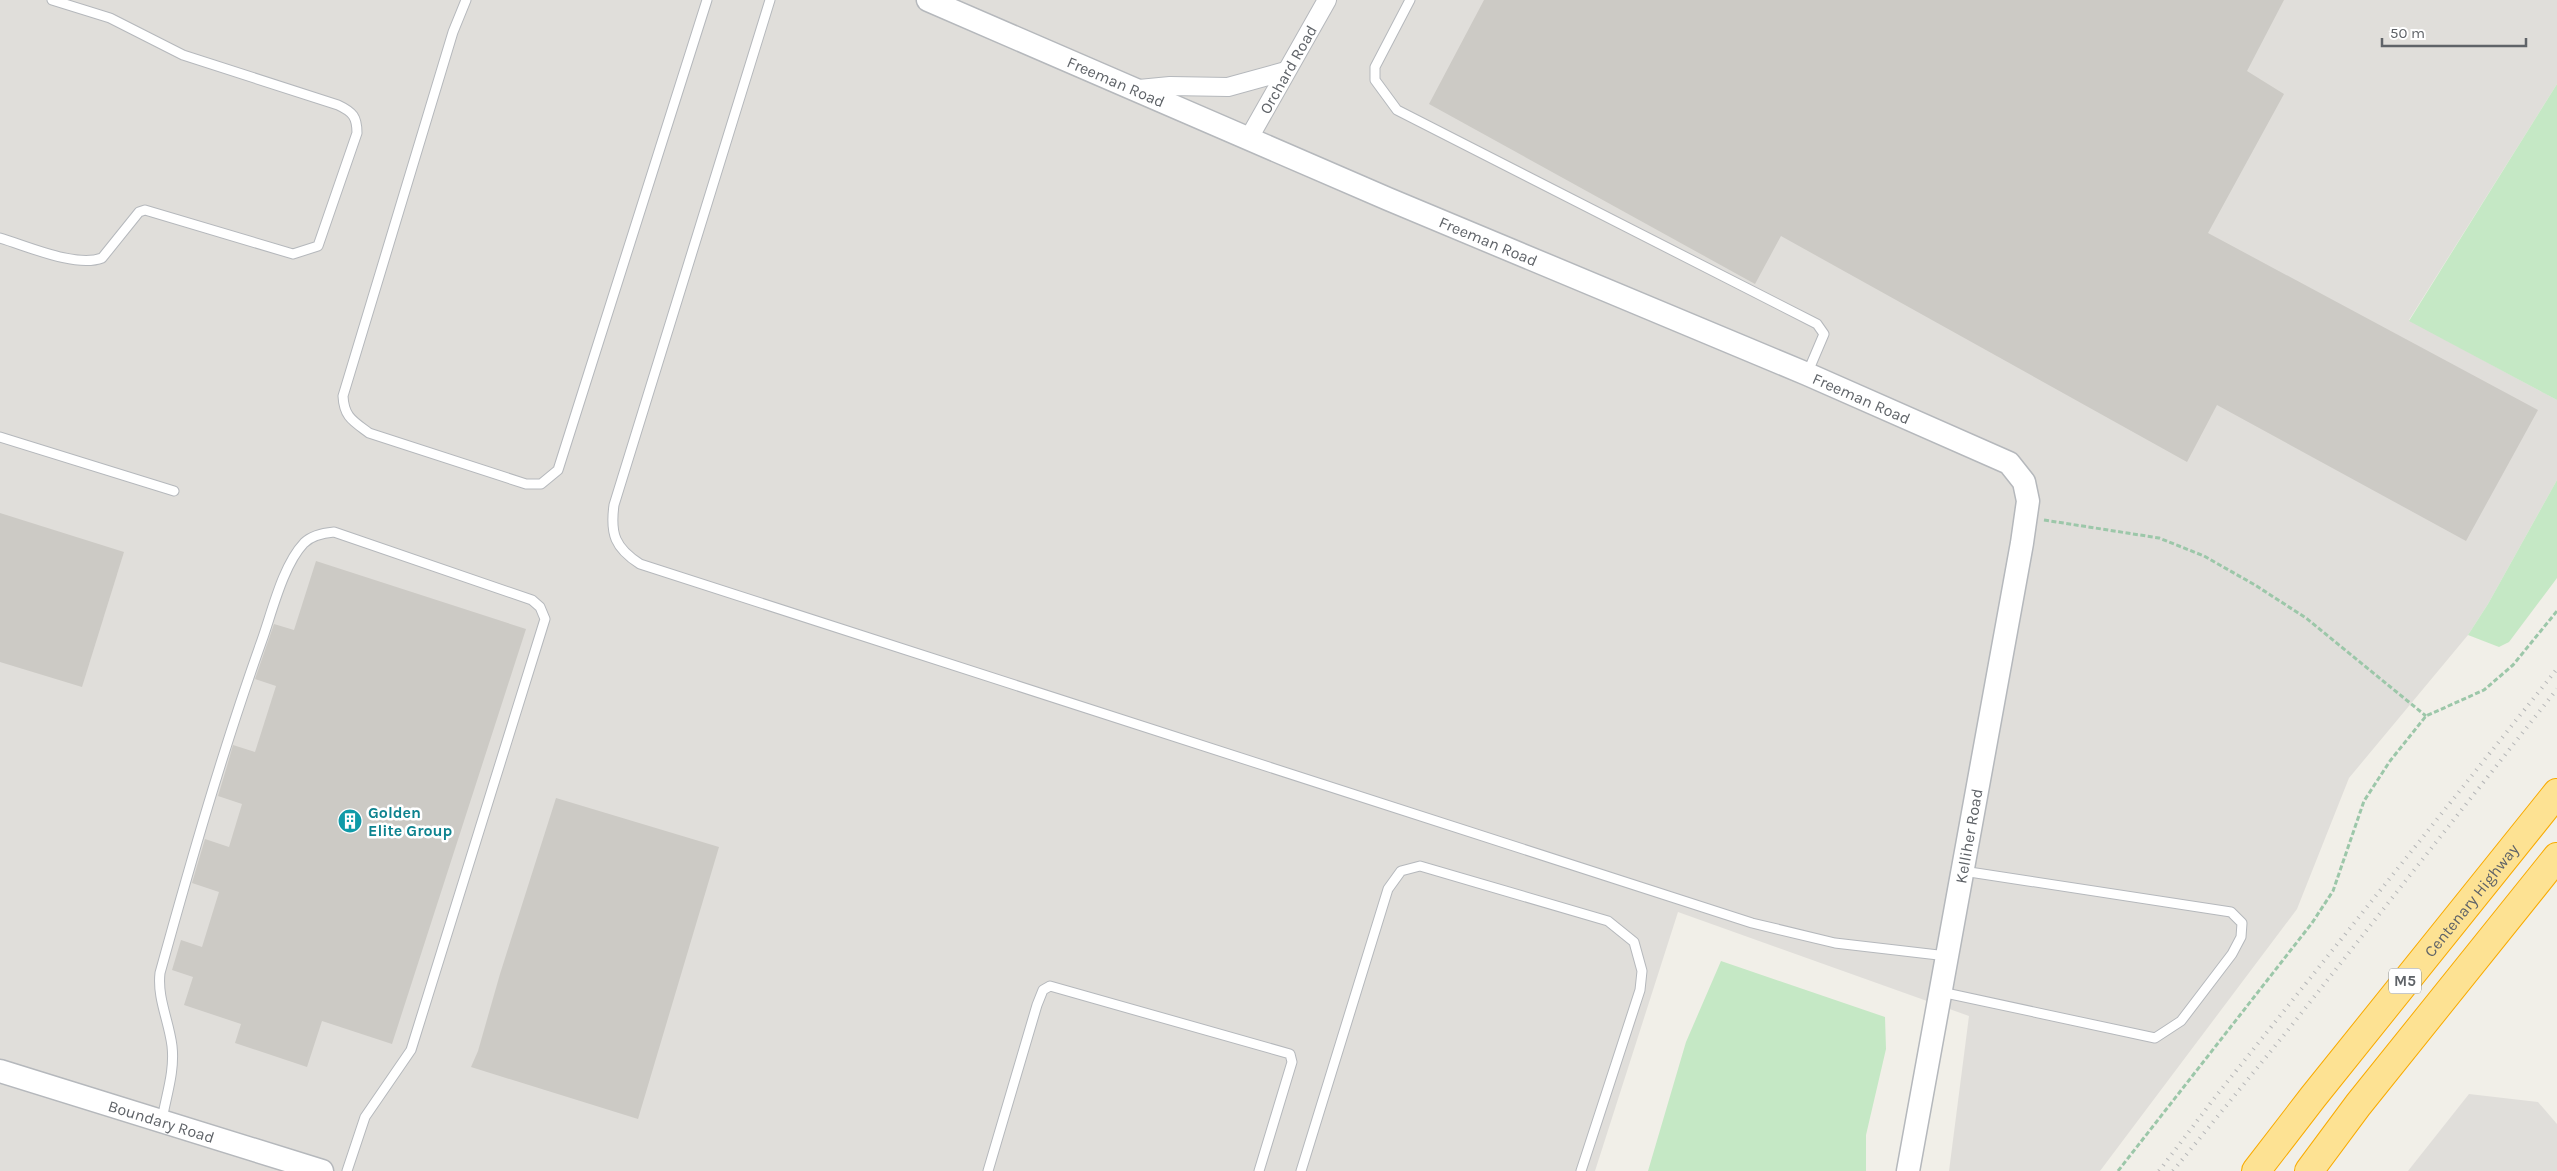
<svg xmlns="http://www.w3.org/2000/svg" width="2557" height="1171" font-family="Karla,sans-serif">
<style>
.industrial{fill:#e0deda}
.green{fill:#c5e8c5}
.building{fill:#cccac5}
.lines{fill:none;stroke-linecap:round;stroke-linejoin:round}
.service-casing{stroke:#b5b8bc;stroke-width:11}
.minor-casing{stroke:#b5b8bc;stroke-width:20}
.tertiary-casing{stroke:#b5b8bc;stroke-width:25}
.motorway-casing{stroke:#f9ab00;stroke-width:30}
.path{stroke:#9cc7a9;stroke-width:3;stroke-dasharray:5 2.5;stroke-linecap:butt}
.service{stroke:#fff;stroke-width:9}
.minor{stroke:#fff;stroke-width:18}
.tertiary{stroke:#fff;stroke-width:22}
.motorway{stroke:#fde293;stroke-width:28}
.rail{stroke:#b6b7b8;stroke-width:4;stroke-dasharray:1 6;stroke-linecap:butt}
.labels{text-anchor:middle;dominant-baseline:central;stroke-width:5;stroke-linejoin:round;paint-order:stroke}
.shield{fill:#fff;stroke:#8f9295;stroke-width:1}
.shield-label{font-size:15px;font-weight:bold;fill:#5f6368}
.street-label{font-size:16px;fill:#5f6368;stroke:#fff}
.culture-label{font-size:16px;font-weight:bold;fill:#0d838f;stroke:#fff;text-anchor:start}
</style>
<rect width="100%" height="100%" fill="#f1efe8"/>
<g class="industrial">
<path d="M 0,0 L 2557,0 L 2557,84 L 2409,320 L 2557,400 L 2557,480 L 2488,604 L 2468,635 L 2349,778 L 2297,909 L 2100,1171 L 1949,1171 L 1969,1016 L 1678,912 L 1595,1171 L 0,1171 Z"/>
<path d="M 2469,1094 L 2538,1102 L 2557,1124 L 2557,1171 L 2408,1171 Z"/>
</g>
<g class="green">
<path d="M 2557,84 L 2557,400 L 2409,321 Z"/>
<path d="M 2557,480 L 2557,578 L 2509,642 L 2499,647 L 2468,635 L 2488,604 Z"/>
<path d="M 1721,961 L 1885,1017 L 1886,1049 L 1866,1135 L 1866,1171 L 1648,1171 L 1686,1042 Z"/>
</g>
<g class="building">
<path d="M 1484,0 L 2284,0 L 2247,71 L 2284,94 L 2208,233 L 2538,410 L 2466,541 L 2217,405 L 2187,462 L 1781,236 L 1755,284 L 1429,104 Z"/>
<path d="M 0,513 L 124,552 L 82,687 L 0,662 Z"/>
<path d="M 316,561 L 526,629 L 392,1044 L 322,1021 L 307,1067 L 235,1043 L 241,1024 L 184,1005 L 193,977 L 172,970 L 181,940 L 202,947 L 219,892 L 192,883 L 202,849 L 205,839 L 229,847 L 242,804 L 218,796 L 227,766 L 233,745 L 255,752 L 276,686 L 255,679 L 274,624 L 294,630 Z"/>
<path d="M 556,798 L 719,847 L 638,1119 L 471,1067 L 478,1051 L 500,974 Z"/>
</g>
<g class="lines">
<defs>
<g id="service">
<path d="M 466,0 L 453,32 L 343,396 C 344,417 353,421 369,433 L 526,484 L 541,484 L 558,470 L 707,0"/>
<path d="M 770,0 L 614,505 C 610,534 615,548 640,564 L 1752,923 L 1835,943 L 1947,956"/>
<path d="M 1410,0 L 1375,67 L 1375,80 L 1397,110 L 1817,324 L 1824,334 L 1807,374"/>
<path d="M 0,238 C 27,246 76,268 102,258 L 139,212 L 145,210 L 293,254 L 318,246 L 357,133 C 357,117 353,112 338,105 L 183,55 L 110,18 L 52,0"/>
<path d="M 0,437 L 174,491"/>
<path d="M 1941,992 L 2155,1038 L 2181,1021 L 2232,954 L 2241,937 L 2242,923 L 2231,912 L 1963,871"/>
<path d="M 162,1120 C 166,1096 175,1071 172,1046 C 169,1021 157,998 160,973 C 191,861 223,749 262,640 C 272,612 283,565 304,543 C 312,535 323,533 334,532 L 532,600 L 540,607 L 545,619 L 411,1050 L 365,1117 L 347,1171"/>
<path d="M 988,1171 L 1037,1005 L 1043,990 L 1050,986 L 1290,1054 L 1292,1062 L 1259,1171"/>
<path d="M 1301,1171 L 1388,889 L 1401,871 L 1420,866 L 1608,921 L 1634,942 L 1642,971 L 1640,990 L 1581,1171"/>
</g>
<g id="minor">
<path d="M 1139,89 L 1170,86 L 1228,87 L 1286,71"/>
<path id="s1" d="M 1249,138 L 1327,0"/>
</g>
<g id="tertiary">
<path id="s2" d="M 928,0 L 1388,199 L 1807,374 L 2009,463 L 2024,482 L 2028,501 L 2022,543 L 1908,1171"/>
<path id="s3" d="M 0,1071 L 322,1171"/>
</g>
<g id="motorway">
<path id="s4" d="M 2256,1171 L 2313,1097 L 2557,793"/>
<path d="M 2309,1171 L 2358,1105 L 2557,857"/>
</g>
</defs>
<use href="#service" class="service-casing"/>
<use href="#minor" class="minor-casing"/>
<use href="#tertiary" class="tertiary-casing"/>
<use href="#motorway" class="motorway-casing"/>
<g class="path">
<path d="M 2044,520 L 2159,538 L 2204,556 L 2255,585 L 2306,618 L 2426,716"/>
<path d="M 2118,1171 L 2312,923 L 2333,891 L 2364,801 L 2390,761 L 2426,716 L 2484,690 L 2513,665 L 2557,611"/>
</g>
<use href="#service" class="service"/>
<use href="#minor" class="minor"/>
<use href="#tertiary" class="tertiary"/>
<use href="#motorway" class="motorway"/>
<g class="rail">
<path d="M 2159,1171 L 2216,1096 L 2557,669"/>
<path d="M 2173,1171 L 2284,1035 L 2557,689"/>
</g>
</g>
<defs>
<symbol id="building-disc" viewBox="-11 -11 22 22"><circle r="9.5" fill="#0f9aa8" stroke="#fff"/><path d="M-4-6H4V6H1V3H-1V6H-4ZM-2.5-4.3h1.7v1.8h-1.7ZM.8-4.3h1.7v1.8H.8ZM-2.5-1h1.7V.8h-1.7ZM.8-1h1.7V.8H.8Z" fill="#fff"/></symbol>
</defs>
<g fill-rule="evenodd">
<use href="#building-disc" x="336" y="807" width="28" height="28"/>
</g>
<g class="labels">
<rect class="shield" x="2389" y="968.5" width="32" height="25" rx="4"/>
<g class="shield-label">
<text x="2405" y="981">M5</text>
</g>
<g class="street-label">
<text stroke="none"><textPath href="#s1" startOffset="79">Orchard Road</textPath></text>
<text stroke="none"><textPath href="#s2" startOffset="205">Freeman Road</textPath></text>
<text stroke="none"><textPath href="#s2" startOffset="610">Freeman Road</textPath></text>
<text stroke="none"><textPath href="#s2" startOffset="1015">Freeman Road</textPath></text>
<text transform="translate(1969 836) rotate(-80)">Kelliher Road</text>
<text stroke="none"><textPath href="#s4" startOffset="346">Centenary Highway</textPath></text>
<text stroke="none"><textPath href="#s3" startOffset="169">Boundary Road</textPath></text>
</g>
<g class="culture-label">
<text x="368" y="812">Golden<tspan x="368" dy="18">Elite Group</tspan></text>
</g>
</g>
<path d="M2382 38v8h144v-8" fill="none" stroke="#5f6368" stroke-width="2.5"/>
<text x="2390" y="38" font-size="15" fill="#5f6368" stroke="#ffffff" stroke-width="4" paint-order="stroke">50 m</text>
</svg>
